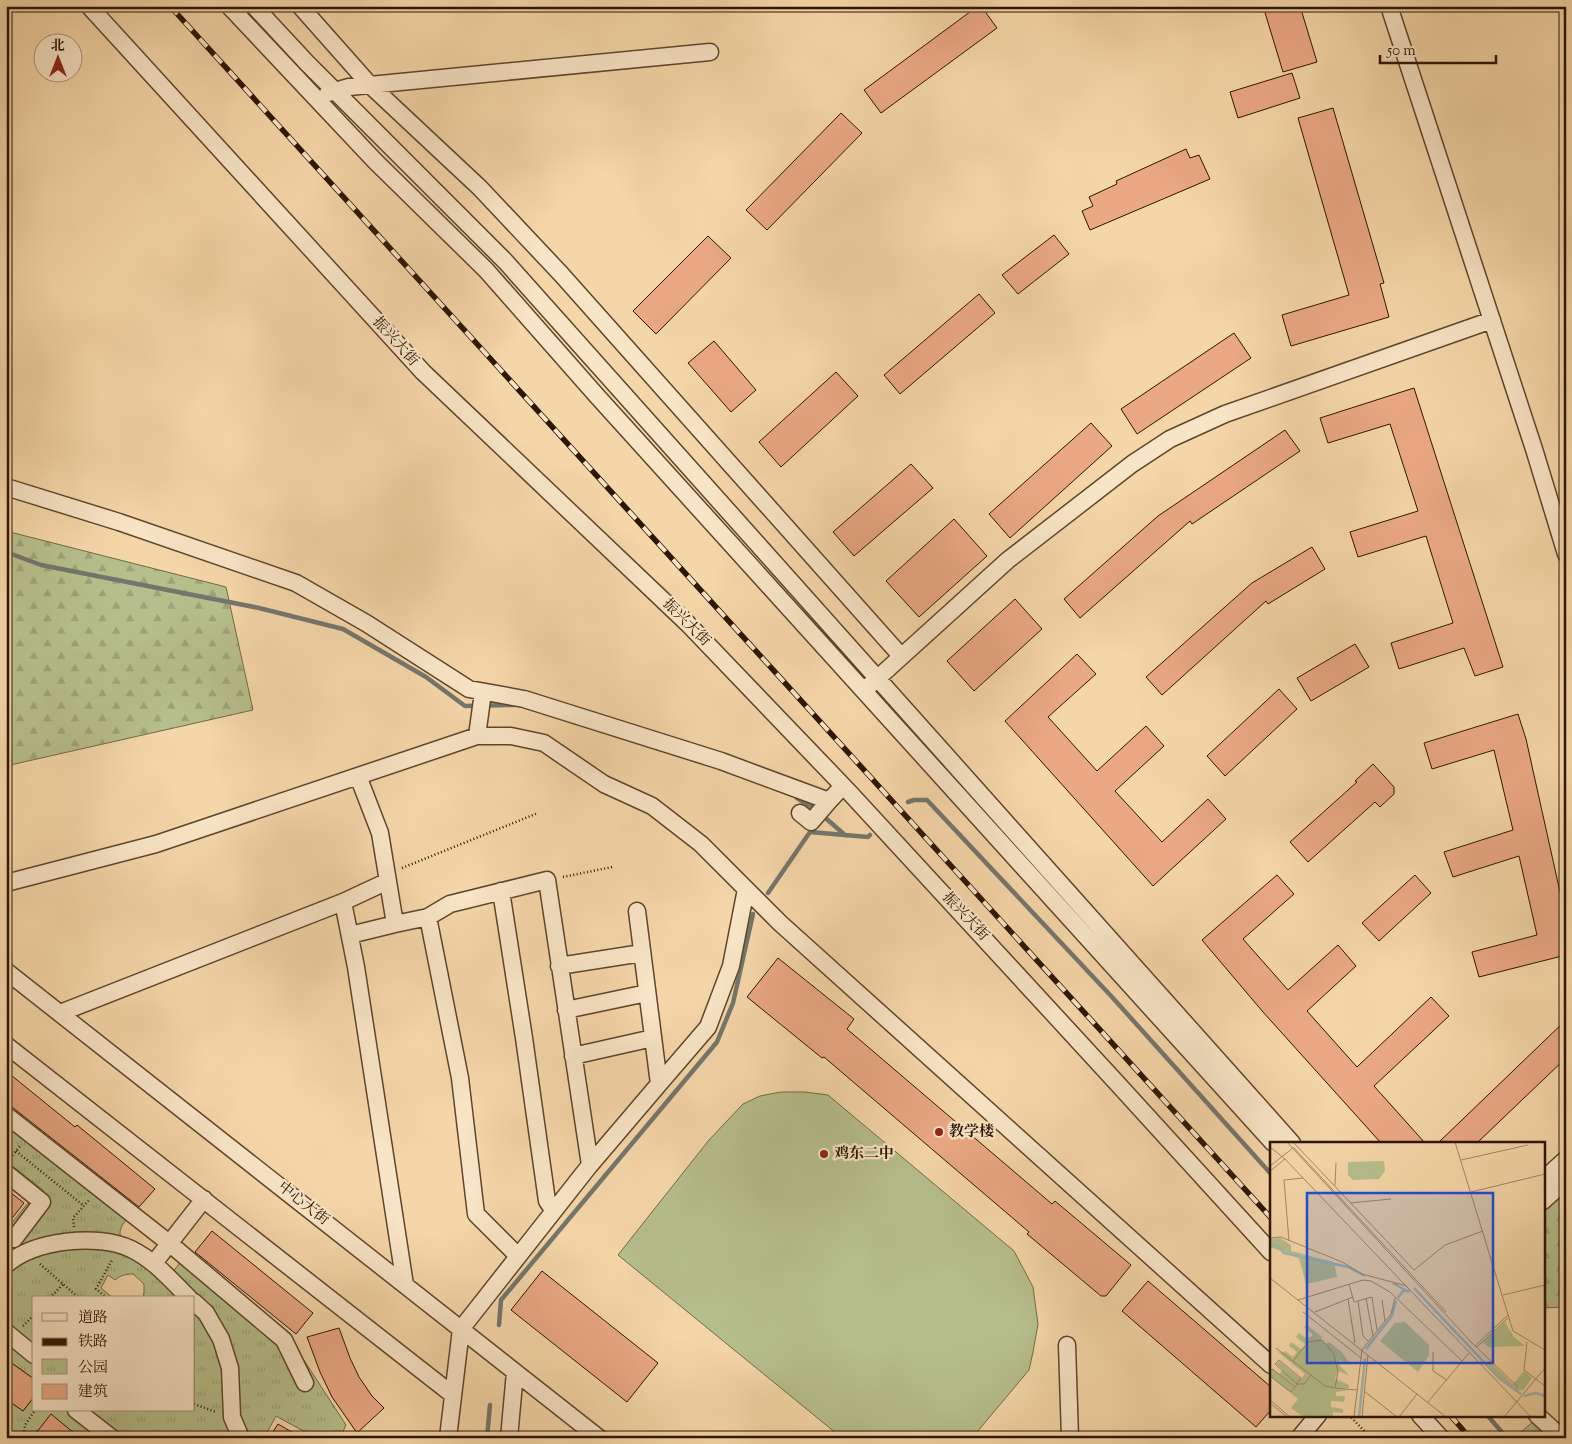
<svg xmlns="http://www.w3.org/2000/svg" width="1572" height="1444" font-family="'Sorts Mill Goudy','Noto Serif SC',serif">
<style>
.grass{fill:#b6bf8c;stroke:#716a46}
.forest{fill:url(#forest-firs);stroke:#716a46}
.park{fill:url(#park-tufts);stroke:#716a46}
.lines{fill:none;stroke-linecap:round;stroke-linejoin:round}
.stream{stroke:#73766d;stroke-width:4.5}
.building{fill:#eba885;stroke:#2c1600}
.minor-casing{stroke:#5e462a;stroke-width:19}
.path{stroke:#2c1600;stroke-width:2.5;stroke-dasharray:1 2.5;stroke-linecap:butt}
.minor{stroke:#f8e4c6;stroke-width:16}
.rail-casing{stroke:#2c1600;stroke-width:5.5}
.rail{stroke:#f8e4c6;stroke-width:4;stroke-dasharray:11;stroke-linecap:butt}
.poi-dot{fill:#8f2418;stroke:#f8e4c6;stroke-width:2}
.labels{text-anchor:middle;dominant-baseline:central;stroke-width:4.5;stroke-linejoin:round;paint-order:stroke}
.street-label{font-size:15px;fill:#2c1600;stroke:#f8e4c6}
.poi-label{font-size:15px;font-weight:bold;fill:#2c1600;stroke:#f8e4c6;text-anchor:start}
.inset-river{fill:none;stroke:#a3b6b5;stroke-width:2.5}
.inset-road{fill:none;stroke:#a58965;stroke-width:1}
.view{fill:#1d4ed8;fill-opacity:0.15;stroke:#1d4ed8;stroke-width:2.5}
.inset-edge{fill:none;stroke:#2c1600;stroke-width:2.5}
</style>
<defs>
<pattern id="forest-firs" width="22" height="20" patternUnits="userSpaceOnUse" patternTransform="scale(1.25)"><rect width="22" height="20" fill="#b6bf8c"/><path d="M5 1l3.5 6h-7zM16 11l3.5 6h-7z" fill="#9da377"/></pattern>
<pattern id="park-tufts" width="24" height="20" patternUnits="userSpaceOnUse" patternTransform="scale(1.25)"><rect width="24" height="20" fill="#b6bf8c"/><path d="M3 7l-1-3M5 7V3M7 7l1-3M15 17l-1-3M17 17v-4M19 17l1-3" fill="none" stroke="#9da377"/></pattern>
</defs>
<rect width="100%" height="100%" fill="#f5d6a8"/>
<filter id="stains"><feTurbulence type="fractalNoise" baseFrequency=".004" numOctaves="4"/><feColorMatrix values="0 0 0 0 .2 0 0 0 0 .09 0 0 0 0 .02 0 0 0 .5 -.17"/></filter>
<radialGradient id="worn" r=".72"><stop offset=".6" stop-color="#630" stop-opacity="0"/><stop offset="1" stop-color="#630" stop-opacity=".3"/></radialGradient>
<path class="grass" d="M781,1092H805L828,1095L1014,1251L1033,1287L1038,1324L1033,1352L1029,1370L972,1438H842L618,1255L709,1140L743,1104L760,1096Z"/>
<path class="forest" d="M6,531L226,587L253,710L6,766Z
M1566,1192V1307L1543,1308V1213Z"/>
<path class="park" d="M6,1120L128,1218C126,1221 122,1224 121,1228C113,1246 153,1272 165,1282L182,1260L298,1351L346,1425L340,1438H316L276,1416L264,1438H80L51,1415L32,1438H6V1399L23,1411L34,1397V1410H194V1298H143L144,1292V1284L133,1274C126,1274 121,1275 115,1280L108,1275L101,1288L113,1298H34V1379L6,1359V1230L28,1203L40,1214L47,1203L43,1190L6,1161Z
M1535,1420L1553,1438H1514Z"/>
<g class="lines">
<path class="stream" d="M6,552L41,565L259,608L343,629L426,677L465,706L514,705
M797,798L816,810
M908,802L914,800H927L1112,997L1271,1174
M822,815L845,835
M768,893L810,832L868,837L870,835
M499,1325L501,1300L717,1042L733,1003L753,914
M1487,1415L1507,1438
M487,1438L490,1405"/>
</g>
<path class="building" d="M978,6H981L997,28L881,113L864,90Z
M1263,6H1300L1317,62L1283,72Z
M1292,73L1300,98L1238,118L1230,92Z
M1333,108L1384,283L1380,284L1389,317L1291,346L1282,315L1349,295L1298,118Z
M841,113L862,133L767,230L746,210Z
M1186,149L1190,158L1199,155L1210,179L1090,230L1082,211L1093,206L1089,197L1117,184L1116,181Z
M1054,235L1069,254L1018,294L1002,275Z
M708,236L731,258L656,334L633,311Z
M979,294L995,313L900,394L884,375Z
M1234,333L1251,358L1137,434L1121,409Z
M714,341L756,390L731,412L688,363Z
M836,372L858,396L781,467L759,442Z
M1414,388L1503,667L1475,676L1464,648L1399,669L1391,643L1453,623L1426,536L1358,557L1350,532L1418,511L1390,424L1328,443L1320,418Z
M1091,423L1112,446L1010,538L989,514Z
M1285,430L1300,451L1192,524L1190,521L1080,618L1064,599L1158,516Z
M911,464L933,488L854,556L833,532Z
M954,519L987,556L919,617L886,581Z
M1312,547L1325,569L1268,604L1266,601L1162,695L1146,677L1252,583Z
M1015,599L1042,629L974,691L947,661Z
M1355,644L1369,667L1311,701L1297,678Z
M1077,654L1096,674L1048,717L1097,771L1146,726L1164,746L1115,791L1162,842L1208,799L1226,819L1153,886L1005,721Z
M1279,689L1297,709L1225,776L1207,756Z
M1518,714L1526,739L1566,919V955L1479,977L1472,952L1537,935L1519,856L1453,877L1444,852L1513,830L1494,750L1432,769L1424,743Z
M1373,764L1394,787V794L1380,807L1375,802L1308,862L1290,842L1357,782L1355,781Z
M1277,875L1294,894L1243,939L1288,990L1338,945L1356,966L1307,1011L1357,1067L1431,997L1449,1016L1374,1086L1425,1143H1381L1263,1012L1202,940Z
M1415,875L1431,893L1379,941L1362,923Z
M778,958L854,1019L847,1029L1052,1204L1055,1201L1131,1265L1106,1296H1101L1027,1234L1029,1232L824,1057L822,1058L747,997Z
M1566,1020V1058L1523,1099L1477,1143H1438Z
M6,1071L75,1127L77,1125L155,1189L139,1207L12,1107L6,1105Z
M6,1189L24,1203L6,1226Z
M212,1231L313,1313L296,1334L195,1252Z
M542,1271L658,1363L627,1402L511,1310Z
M1148,1281L1271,1387V1410L1256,1427L1122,1311Z
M339,1328L350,1358L359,1377L372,1396L384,1408L357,1433L332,1397L320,1372L307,1337Z
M6,1359L34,1379V1397L23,1411L6,1399Z
M51,1414L80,1438H32Z
M278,1424L302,1438H269Z"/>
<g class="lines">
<defs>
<path id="minor" d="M89,6L423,372L688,624L849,792L1116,1082L1271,1252
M229,6L375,161L486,270L597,396L1273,1143
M254,6L307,63L505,261L1292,1143
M300,6L370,85L480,188L561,274L901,656
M1389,6L1534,449L1566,554
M328,93L349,87L710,52
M6,487L119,522L296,583L366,623L469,689L524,699L721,761L829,801L843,786
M869,686L1008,560L1132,464L1170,439L1225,414L1492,320
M477,736L483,692
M358,776L380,833L395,924L428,917L450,904L547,880L590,1165
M800,813L811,822L829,801
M6,883L156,844L477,736H511L544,743L604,784L652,806L701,844L780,923L1271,1365
M501,891L524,1038L547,1201L554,1211
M343,902L356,967L405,1285
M428,917L460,1078L476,1214L518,1256
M350,935L395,924
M559,966L642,953
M6,971L599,1438
M566,1010L647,993
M60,1013L343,902L388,881
M6,1045L453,1395
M573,1056L653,1038
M659,1084L708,1027L731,966L746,889
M6,1115L169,1243L284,1340L305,1383
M6,1173L42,1202L14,1239
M1543,1180L1566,1159
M1543,1201L1566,1180
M154,1263L204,1199
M6,1265C34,1240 98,1233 131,1249C154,1260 171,1280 189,1298
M194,1302L206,1313L221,1339L230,1368L232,1417L241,1438
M6,1332L34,1355
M1067,1345L1070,1438
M76,1410L112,1438
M1420,1415L1441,1438
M1537,1415L1562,1438
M448,1438L461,1329L590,1165L659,1084L637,911
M509,1438L515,1372
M1299,1438L1318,1415"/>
</defs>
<use href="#minor" class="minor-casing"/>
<path class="path" d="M402,868L538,813
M563,877L612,867
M16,1151L84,1206
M10,1158L21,1145
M74,1227L73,1218L90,1199
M40,1264L79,1298
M50,1298L63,1284
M107,1298L96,1289L112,1260
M23,1326L34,1315
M194,1404L216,1412
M1349,1415L1371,1438
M23,1438L25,1425L35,1410"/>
<use href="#minor" class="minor"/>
<defs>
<path id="rail" d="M170,6L1271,1218
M1450,1415L1470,1438"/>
</defs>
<use href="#rail" class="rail-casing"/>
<use href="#rail" class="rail"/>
</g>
<g class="poi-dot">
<circle cx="939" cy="1132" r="5"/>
<circle cx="824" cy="1154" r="5"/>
</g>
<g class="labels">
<g class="street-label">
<text transform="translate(395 342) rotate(48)">振兴大街</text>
<text transform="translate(686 623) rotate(45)">振兴大街</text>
<text transform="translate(965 917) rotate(47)">振兴大街</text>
<text transform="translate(303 1204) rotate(38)">中心大街</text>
</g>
<g class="poi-label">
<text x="949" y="1132">教学楼</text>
<text x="834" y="1154">鸡东二中</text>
</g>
</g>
<g transform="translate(1270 1142)">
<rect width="275" height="275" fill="#f5d6a8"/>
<path d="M114,19L115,29L109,37L83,38L78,33V20ZM135,180L159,203V213L148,230L110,199L125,181Z" fill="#b6bf8c"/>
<path d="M10,96L21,103V109L64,120L67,135L36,142L29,116L0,105V97ZM235,180L244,195L255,204L218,205L213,200Z" fill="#b6bf8c"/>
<path d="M37,183L52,195L51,198L56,202L59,200L72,210L78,219L77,222L70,218L68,222L80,234L68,229L65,237L79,243V246H64L79,248L66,250V254H75L74,260L61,259V265L73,267V271L63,270V275H34L21,266L28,257L0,234L2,226L9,232L13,228L6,222L9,219L31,237L35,232L7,209L12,211L15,209L23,215L27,210L19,204L21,200L31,207L36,203L26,195L29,191L37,197L43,193L34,185ZM219,219L243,242L254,229L262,236L253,248H246L230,236L216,221Z" fill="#b6bf8c"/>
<path class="inset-river" d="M0,103H7L14,111L78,125L95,134M123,141L137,149M144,146L229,236L251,252M128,156L133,149H140M96,207L122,174L126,159M254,254L266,251L275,254M89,275L95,217"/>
<path class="inset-road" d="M17,0L201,200L248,245M23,0L144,128M185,0L243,189L275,208M0,5L15,17M23,5L176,170M191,18L258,3M0,24L23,6M0,29L15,17L261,275M65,43L66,21M201,50L275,32M80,61L121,57M0,96L11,95L72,120L92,132L137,144M19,99L14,38L33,36M144,128L175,103L213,89M0,136L176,275M79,142L84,160L102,155L107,188M233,153L275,143M96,156L103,194M78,157L85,201M28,158L93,138L101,139L120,150L192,219M88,159L93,194L98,199M33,170L91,216M45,170L83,155M115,179L121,172L125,156M257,200L254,228L275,244M205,204L238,173M6,206L55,244L65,246M206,206L238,176M163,210V229L177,238M23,219L38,200L52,198L64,212L68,230L65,246L87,248M0,229L2,227L25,245M0,234L21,250L27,242H34L41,233M27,242L5,222L9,218L31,236L27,241M94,249L127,275M0,258L20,275M158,260L199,211M0,261L17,275M84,275L92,208L115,179L112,158M92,275L98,213M129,275L147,252M234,275L275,226"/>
<path class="view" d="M37,51H223V221H37Z"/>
<rect width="275" height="275" class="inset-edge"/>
</g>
<rect width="1572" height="1444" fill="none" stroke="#f5d6a8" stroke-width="25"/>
<rect x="8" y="8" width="1557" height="1429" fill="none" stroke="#2c1600" stroke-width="2.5"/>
<rect x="12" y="12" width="1547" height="1419" fill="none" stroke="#2c1600"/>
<rect x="32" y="1296" width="162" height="115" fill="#f8e4c6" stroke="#a69277"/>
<rect x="42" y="1313" width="25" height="8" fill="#f8e4c6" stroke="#a69277"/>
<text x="78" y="1322" font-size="15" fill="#2c1600">道路</text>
<rect x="42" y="1338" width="25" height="8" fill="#2c1600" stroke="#a69277"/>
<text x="78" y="1346" font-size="15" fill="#2c1600">铁路</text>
<rect x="42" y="1359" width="25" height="15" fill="url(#park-tufts)" stroke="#a69277"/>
<text x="78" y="1372" font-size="15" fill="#2c1600">公园</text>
<rect x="42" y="1384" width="25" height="15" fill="#eba885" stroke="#a69277"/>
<text x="78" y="1396" font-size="15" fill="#2c1600">建筑</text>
<g transform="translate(58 58)"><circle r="24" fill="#f8e4c6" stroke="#a69277"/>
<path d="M0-4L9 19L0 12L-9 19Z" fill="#8f2418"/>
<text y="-8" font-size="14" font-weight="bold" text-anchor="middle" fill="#2c1600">北</text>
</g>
<path d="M1380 55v8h116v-8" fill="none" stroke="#2c1600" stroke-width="2.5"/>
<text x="1387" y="55" font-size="15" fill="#2c1600" stroke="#f8e4c6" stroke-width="4" paint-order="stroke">50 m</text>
<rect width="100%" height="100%" filter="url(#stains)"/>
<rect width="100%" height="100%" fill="url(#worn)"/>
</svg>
